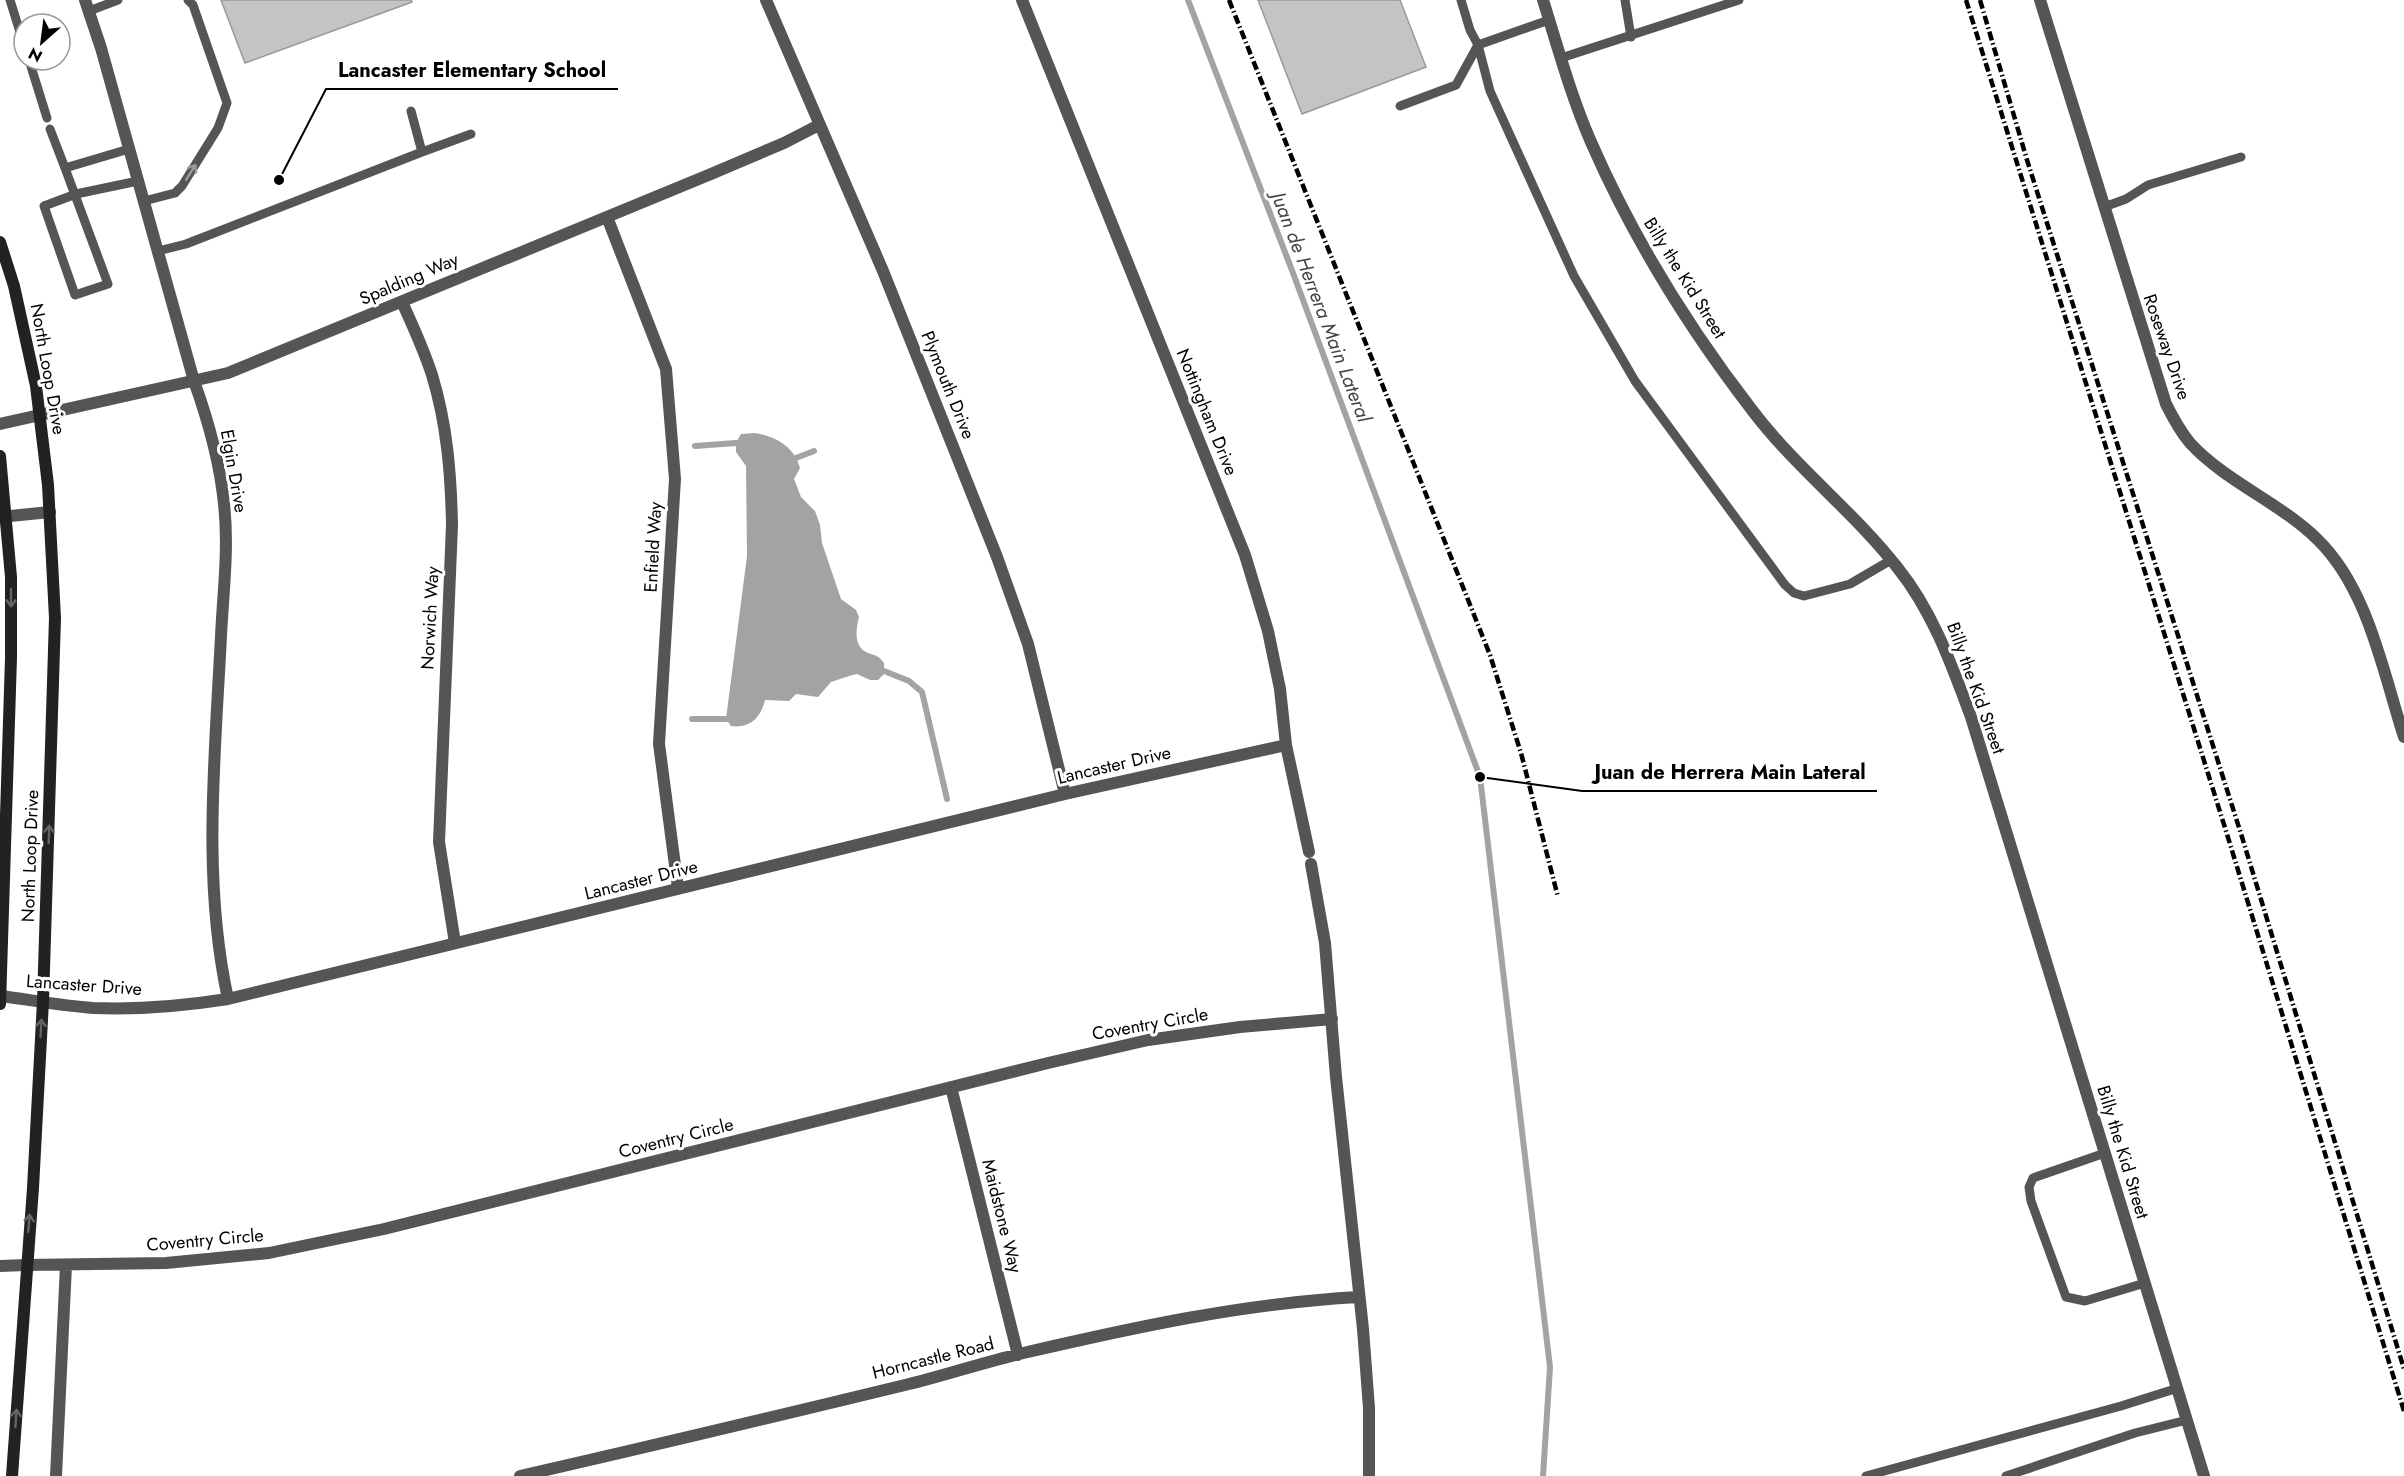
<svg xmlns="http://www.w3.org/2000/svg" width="2404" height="1476" font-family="Jost,sans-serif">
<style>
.water{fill:#a3a3a3}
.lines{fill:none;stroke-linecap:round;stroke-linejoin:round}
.stream{stroke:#a3a3a3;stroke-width:6}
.building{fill:#c4c4c4;stroke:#999;stroke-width:1.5}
.service{stroke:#555;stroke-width:9}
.minor{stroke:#555;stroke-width:12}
.tertiary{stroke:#555;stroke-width:12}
.secondary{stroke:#222;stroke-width:12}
.rail{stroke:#000;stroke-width:4.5;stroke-dasharray:9 3 1.5 3;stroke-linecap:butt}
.oneway{stroke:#999}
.oneway2{stroke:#646464}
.labels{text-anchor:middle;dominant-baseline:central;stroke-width:6;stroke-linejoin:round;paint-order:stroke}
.street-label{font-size:18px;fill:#000;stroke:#fff}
.water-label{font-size:20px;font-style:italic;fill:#444;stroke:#fff}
.leader{fill:none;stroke:#000;stroke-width:2}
.callout-dot{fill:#000;stroke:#fff;stroke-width:2}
.callout-label{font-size:20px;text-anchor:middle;font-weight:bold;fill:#000;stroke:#fff;stroke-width:6;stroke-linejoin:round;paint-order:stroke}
</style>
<rect width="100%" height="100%" fill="#fff"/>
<path class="water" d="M754,433C775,436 794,446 800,468L794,479L801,497L815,511L820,525L822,543L841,599L856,610L859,617C856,629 853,647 868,653C876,656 878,655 884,663V674L878,680H870L857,674L849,676L831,682L818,697L796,694L789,701L765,700C761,717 750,729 731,726L726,719L747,556L746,466L736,452V443L741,434Z"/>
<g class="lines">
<path class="stream" d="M1188,0L1293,273L1480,777L1550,1367L1543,1476
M695,446L736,443
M796,458L814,451
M884,671L909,681L922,692L947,799
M692,719H726"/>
</g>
<path class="building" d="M221,0H411L412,2L245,63Z
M1258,0H1400L1426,67L1302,114Z"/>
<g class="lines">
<path class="service" d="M10,0L24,45
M1461,0L1470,30L1478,45L1490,91L1574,276L1635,381L1785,585L1794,593L1804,596L1850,584L1891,560
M1625,0L1631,37
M89,11L118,0
M1561,58L1739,0
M29,60L47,118
M1400,106L1456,85L1478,45L1549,20
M50,129L65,168L129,149
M422,152L471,134
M65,168L108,284L75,295L44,206L76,194L138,181
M144,201L175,193L182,186L218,128L227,103L193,5L188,0
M2104,207L2126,199L2148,185L2241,157
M158,251L186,244L422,152L411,111
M2105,1153L2033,1178L2029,1187L2031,1201L2066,1297L2085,1301L2145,1283
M1866,1476L2121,1406L2178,1388
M2006,1476L2135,1433L2187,1420"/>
<path class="minor" d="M85,0L101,48L194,381C208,420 220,463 224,504C229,548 223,593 221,636C215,757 202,880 228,999
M766,0L883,271L997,557L1028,644L1065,794
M1022,0L1245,555L1268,631L1280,689L1286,745L1309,852
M1543,0C1558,48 1571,96 1591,142C1633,238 1688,327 1752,410C1795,467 1853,511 1897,567C1933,612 1951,663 1971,717L2204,1476
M607,217L666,369L675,479L659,744L678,888
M402,302C413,326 424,350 432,375C447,424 451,474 452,525L439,842L455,943
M0,424L228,373L711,174L784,143L819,125
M0,517L50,512
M1311,864L1325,943L1336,1077L1363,1329L1369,1408V1476
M1,996C31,1000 63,1006 93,1008C139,1010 183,1006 228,999L1065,794L1286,745
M951,1087L1018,1355
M26,1265L166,1263L269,1253L384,1229L1048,1063L1148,1040L1240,1027L1332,1019
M56,1476L66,1265
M520,1476C648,1447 777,1416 905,1385C943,1376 981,1363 1019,1354C1131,1328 1244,1303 1359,1297"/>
<path class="tertiary" d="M2040,0L2166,404C2173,418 2180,431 2190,443C2226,482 2279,502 2317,539C2368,588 2383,672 2404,737
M0,1266L26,1265"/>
<path class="secondary" d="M0,242L14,286L36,386L48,485L55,618L43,1001L33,1188L12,1476
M0,456L11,577V658L0,1004"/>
<path class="rail" d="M1229,0L1490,655L1521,753L1558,897
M1966,0L2226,831L2404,1411
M1980,0L2027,160L2242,837L2404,1369"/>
</g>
<defs><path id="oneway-shaft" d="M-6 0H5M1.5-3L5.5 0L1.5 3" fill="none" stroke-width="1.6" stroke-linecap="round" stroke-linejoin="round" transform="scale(1.5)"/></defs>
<use class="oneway" href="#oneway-shaft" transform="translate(191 172) rotate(-58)"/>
<g class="oneway2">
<use href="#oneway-shaft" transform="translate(11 598) rotate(90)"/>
<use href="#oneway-shaft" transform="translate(49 834) rotate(-88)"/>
<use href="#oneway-shaft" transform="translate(41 1028) rotate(-87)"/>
<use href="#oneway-shaft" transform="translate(29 1223) rotate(-85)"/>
<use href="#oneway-shaft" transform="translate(16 1418) rotate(-86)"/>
</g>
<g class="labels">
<g class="street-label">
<text transform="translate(1685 278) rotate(58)">Billy the Kid Street</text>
<text transform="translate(409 279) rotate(-23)">Spalding Way</text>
<text transform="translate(2167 347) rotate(71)">Roseway Drive</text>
<text transform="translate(48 369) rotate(80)">North Loop Drive</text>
<text transform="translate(948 385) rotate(68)">Plymouth Drive</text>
<text transform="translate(1207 412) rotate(68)">Nottingham Drive</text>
<text transform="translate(234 471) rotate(80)">Elgin Drive</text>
<text transform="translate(653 547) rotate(-87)">Enfield Way</text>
<text transform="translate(430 618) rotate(-87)">Norwich Way</text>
<text transform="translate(1976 688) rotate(70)">Billy the Kid Street</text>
<text transform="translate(1114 765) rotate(-13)">Lancaster Drive</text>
<text transform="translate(30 856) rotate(-88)">North Loop Drive</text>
<text transform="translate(641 880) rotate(-14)">Lancaster Drive</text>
<text transform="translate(84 985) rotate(4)">Lancaster Drive</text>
<text transform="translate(1150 1024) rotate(-10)">Coventry Circle</text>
<text transform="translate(676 1138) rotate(-14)">Coventry Circle</text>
<text transform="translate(2123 1152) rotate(73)">Billy the Kid Street</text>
<text transform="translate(1002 1216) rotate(76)">Maidstone Way</text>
<text transform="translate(205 1240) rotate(-5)">Coventry Circle</text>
<text transform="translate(933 1358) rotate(-14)">Horncastle Road</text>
</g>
<g class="water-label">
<text transform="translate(1321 307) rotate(69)">Juan de Herrera Main Lateral</text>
</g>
</g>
<path class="leader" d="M279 180L326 89H618M1480 777L1582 791H1877"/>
<g class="callout-dot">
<circle cx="279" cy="180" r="6"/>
<circle cx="1480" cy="777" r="6"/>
</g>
<g class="callout-label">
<text x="472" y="77">Lancaster Elementary School</text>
<text x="1730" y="779">Juan de Herrera Main Lateral</text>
</g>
<g transform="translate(42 42) rotate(208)"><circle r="28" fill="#ffffff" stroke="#999999" stroke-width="1.5"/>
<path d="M0-4.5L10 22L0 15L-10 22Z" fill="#000000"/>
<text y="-9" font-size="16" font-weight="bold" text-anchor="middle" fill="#000000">N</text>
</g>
</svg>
